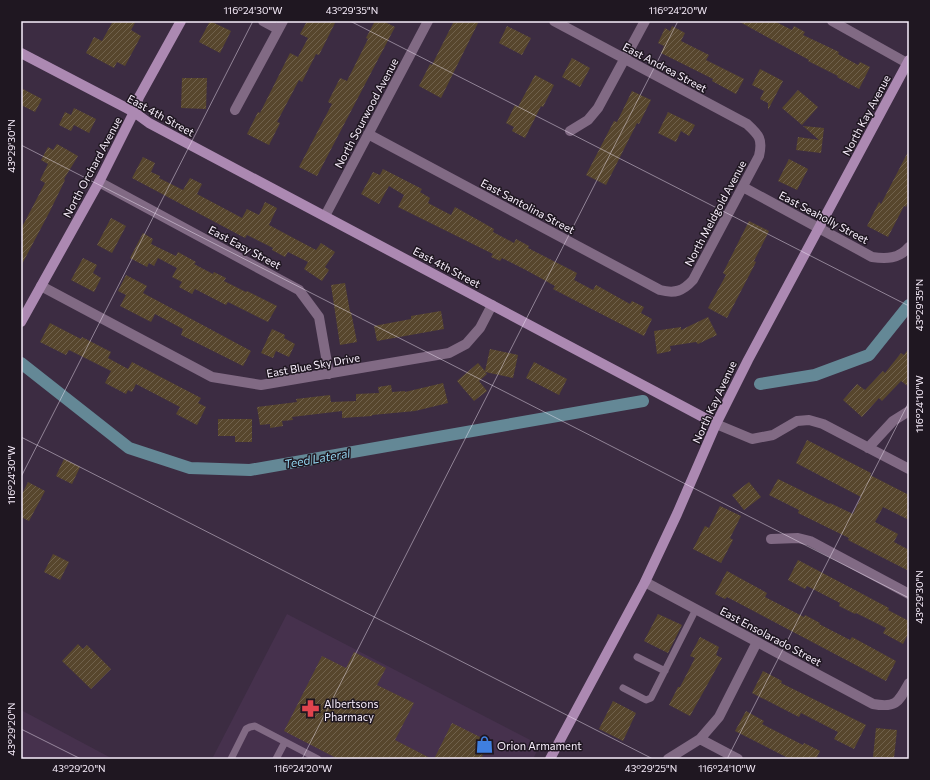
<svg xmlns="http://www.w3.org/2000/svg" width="930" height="780" font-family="Commissioner,sans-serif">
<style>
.built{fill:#46314d}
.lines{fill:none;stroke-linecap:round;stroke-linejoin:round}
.canal{stroke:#648896;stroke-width:12}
.building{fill:url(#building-hatch)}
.lane{stroke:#816a84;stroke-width:7}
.street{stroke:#816a84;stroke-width:10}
.secondary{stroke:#ac89b2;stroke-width:10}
.ticks{fill:none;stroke:#f8eefc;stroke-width:1;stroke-opacity:0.45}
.labels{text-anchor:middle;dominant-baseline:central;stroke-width:3;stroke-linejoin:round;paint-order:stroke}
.street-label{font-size:11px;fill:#f8eefc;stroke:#1f1721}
.poi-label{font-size:11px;fill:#f8eefc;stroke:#1f1721;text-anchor:start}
.water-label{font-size:12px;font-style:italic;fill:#91d2ec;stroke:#1f1721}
.neatline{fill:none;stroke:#f8eefc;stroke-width:1.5}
.ticks-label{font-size:10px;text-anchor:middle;fill:#f8eefc}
</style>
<defs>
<pattern id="building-hatch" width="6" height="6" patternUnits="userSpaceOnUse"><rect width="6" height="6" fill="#57462d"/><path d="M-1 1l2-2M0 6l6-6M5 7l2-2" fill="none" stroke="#70614c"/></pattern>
</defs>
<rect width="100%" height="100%" fill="#3c2c42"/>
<path class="built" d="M287,614L540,745L533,759H212Z
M21,710L113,759H21Z"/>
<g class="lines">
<path class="canal" d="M21,363L129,448L190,468L250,470L643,401
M760,384L815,375L869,355L909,305"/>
</g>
<path class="building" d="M113,21H136L131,30L141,36L125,66L117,62L114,68L86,53L94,37L102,41Z
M210,21L231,31L220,53L199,42Z
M307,21H336L319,55L316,54L302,82L299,80L277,122L280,123L269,145L247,134L258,112L260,113L290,53L298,57L308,38L300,34Z
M375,21H383L395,27L317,176L299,167L332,104L328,102L340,78L347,81L368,39L366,38Z
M454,21H479L441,98L419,86L430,64L432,65Z
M738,21H774L792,30L794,26L805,32L803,35L839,52L838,54L858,65L860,62L870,67L859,89L837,77L838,76L808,61L809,60Z
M507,26L531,38L522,55L499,43Z
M672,26L685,33L681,41L709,55L706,60L744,79L736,94L712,81L713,79L661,53L664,46L658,43L665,28L670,31Z
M572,58L590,68L580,87L562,77Z
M760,69L783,81L768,110V103L760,99L764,91L752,85Z
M535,75L554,85L543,107L541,106L525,138L512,131L514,127L506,123L515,105L518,107Z
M182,78H207L206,109L181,108Z
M21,88L42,99L35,112L21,105Z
M798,90L818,107L802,125L782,108Z
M632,91L651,100L639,124L637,123L606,185L586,175L614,121L617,122Z
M74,108L96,119L89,133L74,125L71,131L59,125L65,112L71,115Z
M668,112L695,125L689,136L681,131L676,142L658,133Z
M803,126L824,128L821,153L796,150L798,137L819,140Z
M57,144L78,156L64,179L65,180L50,211L21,266V229L45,183L40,180L48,164L41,160L48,147L53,150Z
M909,150V200L906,207L904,206L888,237L867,226L879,202L881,204Z
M143,157L155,163L151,172L160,176L159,178L183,190L190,178L202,184L197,194L242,218L247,209L259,215L265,202L277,208L269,225L316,250L321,243L335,252L325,267L329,270L322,281L304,269L308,262L288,252L285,257L272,250L273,248L247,235L245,238L132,178Z
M789,159L808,169L797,190L778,181Z
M383,169L422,189L420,192L430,198L428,203L451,215L455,207L494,229L493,232L514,243L516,239L529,246L528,248L577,273L574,280L593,290L596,285L630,304L632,301L644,307L641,313L652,319L644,336L553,289L555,286L524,269L502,258L500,261L491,257L493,254L398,207L404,195L389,186L379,204L361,194L373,172L380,175Z
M111,218L126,226L112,253L97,245Z
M749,221L769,231L754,261L756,262L727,318L708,308L726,275L723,273Z
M143,233L153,239L151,244L176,256L178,252L196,262L194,264L213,274L214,272L226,278L224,281L246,292L247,291L277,306L268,322L228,302L226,305L195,289L192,294L179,287L182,282L172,277L177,268L158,258L154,266L149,263L147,267L130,258Z
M83,258L97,265L93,273L101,278L94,292L71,280Z
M126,275L147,286L143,293L251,351L243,366L181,335L183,329L155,314L151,322L120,306L126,295L118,291Z
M345,283L350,312H351L357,342L340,345L331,285Z
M441,311L444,329L377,341L374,326L411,319V316Z
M708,317L717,335L698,344L696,342L670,346L671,351L657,354L654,331L681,327V330Z
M50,323L81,339L82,337L111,352L108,358L128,369L132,362L201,398L198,403L206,407L197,425L176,414L180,407L136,384L132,392L128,390L126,394L105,383L111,371L69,350L66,355L40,342Z
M272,329L285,335L284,338L295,344L289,357L276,351L273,358L261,353Z
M909,348V387L901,381L882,401L879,398L862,417L843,400L857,384L865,390L883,371L885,373L901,353L904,355Z
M490,349L518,355L513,378L485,372L487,374L479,381L487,391L474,401L457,381L478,363L485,371Z
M534,362L567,379L559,395L526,378Z
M443,383L448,403L415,411L372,415V416L342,418V411L292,417L293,420L282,421L283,426L270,428V424L260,425L257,407L297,402L296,399L330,395L331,402L356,401V394L379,393L378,387L391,385L392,392L405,391V392Z
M218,419H252V442H235V436H218Z
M807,440L871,473L870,475L909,495V520L883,507L875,522L898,534L894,542L909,550V571L848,540L849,538L798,513L799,510L769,495L778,479L829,504L830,503L853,514L861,497L796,463Z
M64,459L80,467L72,484L56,476Z
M28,482L45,491L29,521L21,517V496Z
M749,482L761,497L744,510L732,495Z
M720,506L741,516L730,538L733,540L721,563L693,549L705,526L709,528Z
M53,554L69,562L60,580L44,572Z
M798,560L889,608L888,610L909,621V632L903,644L883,633L886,628L856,613L855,614L839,606L840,603L807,586L805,589L788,580Z
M727,571L767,593L765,597L804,617L805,615L820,623L819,624L850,640L852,637L896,661L886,681L727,597L725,599L715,594Z
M658,614L682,625L668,653L644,641Z
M700,637L719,647L716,655L722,658L690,716L669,705L678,687H680L695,658L690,656Z
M78,644L83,649L87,645L111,669L91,689L62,661Z
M354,652L386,668L377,685L414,703L395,740L432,759H338L284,731L322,656L346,668Z
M763,671L782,681L781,683L866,725L854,749L834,739L838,732L801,713L799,717L752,693Z
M613,701L636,713L623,741L599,729Z
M746,711L764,721L762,724L803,745L804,743L820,751L816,759H790L735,731Z
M452,723L490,742L481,759H434Z
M876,728L897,730L894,758L873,757Z"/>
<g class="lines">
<path class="lane" d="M637,657L665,671
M623,688L646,700L651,698L696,609
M231,759L246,729L250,727L255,726L318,759
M276,759L285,742"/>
<path class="street" d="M263,21L278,29
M832,21L907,63
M235,110L283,21
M570,131L588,120L598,108L645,21
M368,134L660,290C675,294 683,291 693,280L759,156C763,139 759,135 747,124L554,21
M99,182L299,290L319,317L329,374
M743,187L872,257C886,259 899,259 909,247
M325,216L428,21
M41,286L212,377L261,385L449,353L466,344L480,328L492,305
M716,424L752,439L773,435L797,421L809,420L823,424L909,469
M868,448L893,421L909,411
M771,539L798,538L810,541L909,594
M645,582L873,704C896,708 898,703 909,683
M700,739L738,759
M668,759L700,739L719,717L757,642"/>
<path class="secondary" d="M21,53L134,112L149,123L716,424
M21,322L99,182L134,112L139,97L181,21
M550,759L645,582L677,514L716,424L748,360L909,60"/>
</g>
<path class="ticks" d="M350,21L909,306M21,145L909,598M21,437L653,759M21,477L253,21M21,729L81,759M302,759L678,21M727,759L909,402"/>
<defs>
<symbol id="pharmacy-bare" viewBox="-9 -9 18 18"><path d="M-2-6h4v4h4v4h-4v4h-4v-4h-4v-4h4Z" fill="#e0444e" stroke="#1f1721" stroke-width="2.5" paint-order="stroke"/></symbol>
<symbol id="shop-bare" viewBox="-9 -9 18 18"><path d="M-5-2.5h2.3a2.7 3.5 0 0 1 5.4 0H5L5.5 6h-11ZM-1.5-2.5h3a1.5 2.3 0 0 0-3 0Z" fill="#3f7fe0" stroke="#1f1721" stroke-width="2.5" paint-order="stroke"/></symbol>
</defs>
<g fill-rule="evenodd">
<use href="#pharmacy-bare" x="298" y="696" width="25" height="25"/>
<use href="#shop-bare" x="472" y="732" width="25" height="25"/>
</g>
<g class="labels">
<g class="street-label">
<text transform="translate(665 67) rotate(28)">East Andrea Street</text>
<text transform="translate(366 113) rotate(-62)">North Sourwood Avenue</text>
<text transform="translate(161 115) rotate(29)">East 4th Street</text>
<text transform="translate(866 115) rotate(-62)">North Kay Avenue</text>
<text transform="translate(92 167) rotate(-62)">North Orchard Avenue</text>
<text transform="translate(528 206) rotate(28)">East Santolina Street</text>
<text transform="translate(715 213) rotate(-62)">North Meldgold Avenue</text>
<text transform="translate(824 217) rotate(28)">East Seaholly Street</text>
<text transform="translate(245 247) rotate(28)">East Easy Street</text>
<text transform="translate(447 267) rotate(28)">East 4th Street</text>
<text transform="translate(313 365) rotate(-10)">East Blue Sky Drive</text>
<text transform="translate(714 402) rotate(-65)">North Kay Avenue</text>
<text transform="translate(771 636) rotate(28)">East Ensolarado Street</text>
</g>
<g class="poi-label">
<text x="324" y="703">Albertsons<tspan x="324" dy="13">Pharmacy</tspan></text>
<text x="497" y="745">Orion Armament</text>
</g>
<g class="water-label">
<text transform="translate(317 458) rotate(-10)">Teed Lateral</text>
</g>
</g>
<rect width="930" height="780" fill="none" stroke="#1f1721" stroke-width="44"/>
<rect x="22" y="22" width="886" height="736" class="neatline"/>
<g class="ticks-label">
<text x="253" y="14">116°24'30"W</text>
<text x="352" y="14">43°29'35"N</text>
<text x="678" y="14">116°24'20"W</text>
<text transform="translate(11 146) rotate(-90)" y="4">43°29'30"N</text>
<text transform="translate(919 305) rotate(-90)" y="4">43°29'35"N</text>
<text transform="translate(919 404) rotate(-90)" y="4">116°24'10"W</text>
<text transform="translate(11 475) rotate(-90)" y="4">116°24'30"W</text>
<text transform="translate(919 597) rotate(-90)" y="4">43°29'30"N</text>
<text transform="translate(11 729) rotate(-90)" y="4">43°29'20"N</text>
<text x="79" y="772">43°29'20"N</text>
<text x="303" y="772">116°24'20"W</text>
<text x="651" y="772">43°29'25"N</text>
<text x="727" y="772">116°24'10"W</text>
</g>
</svg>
